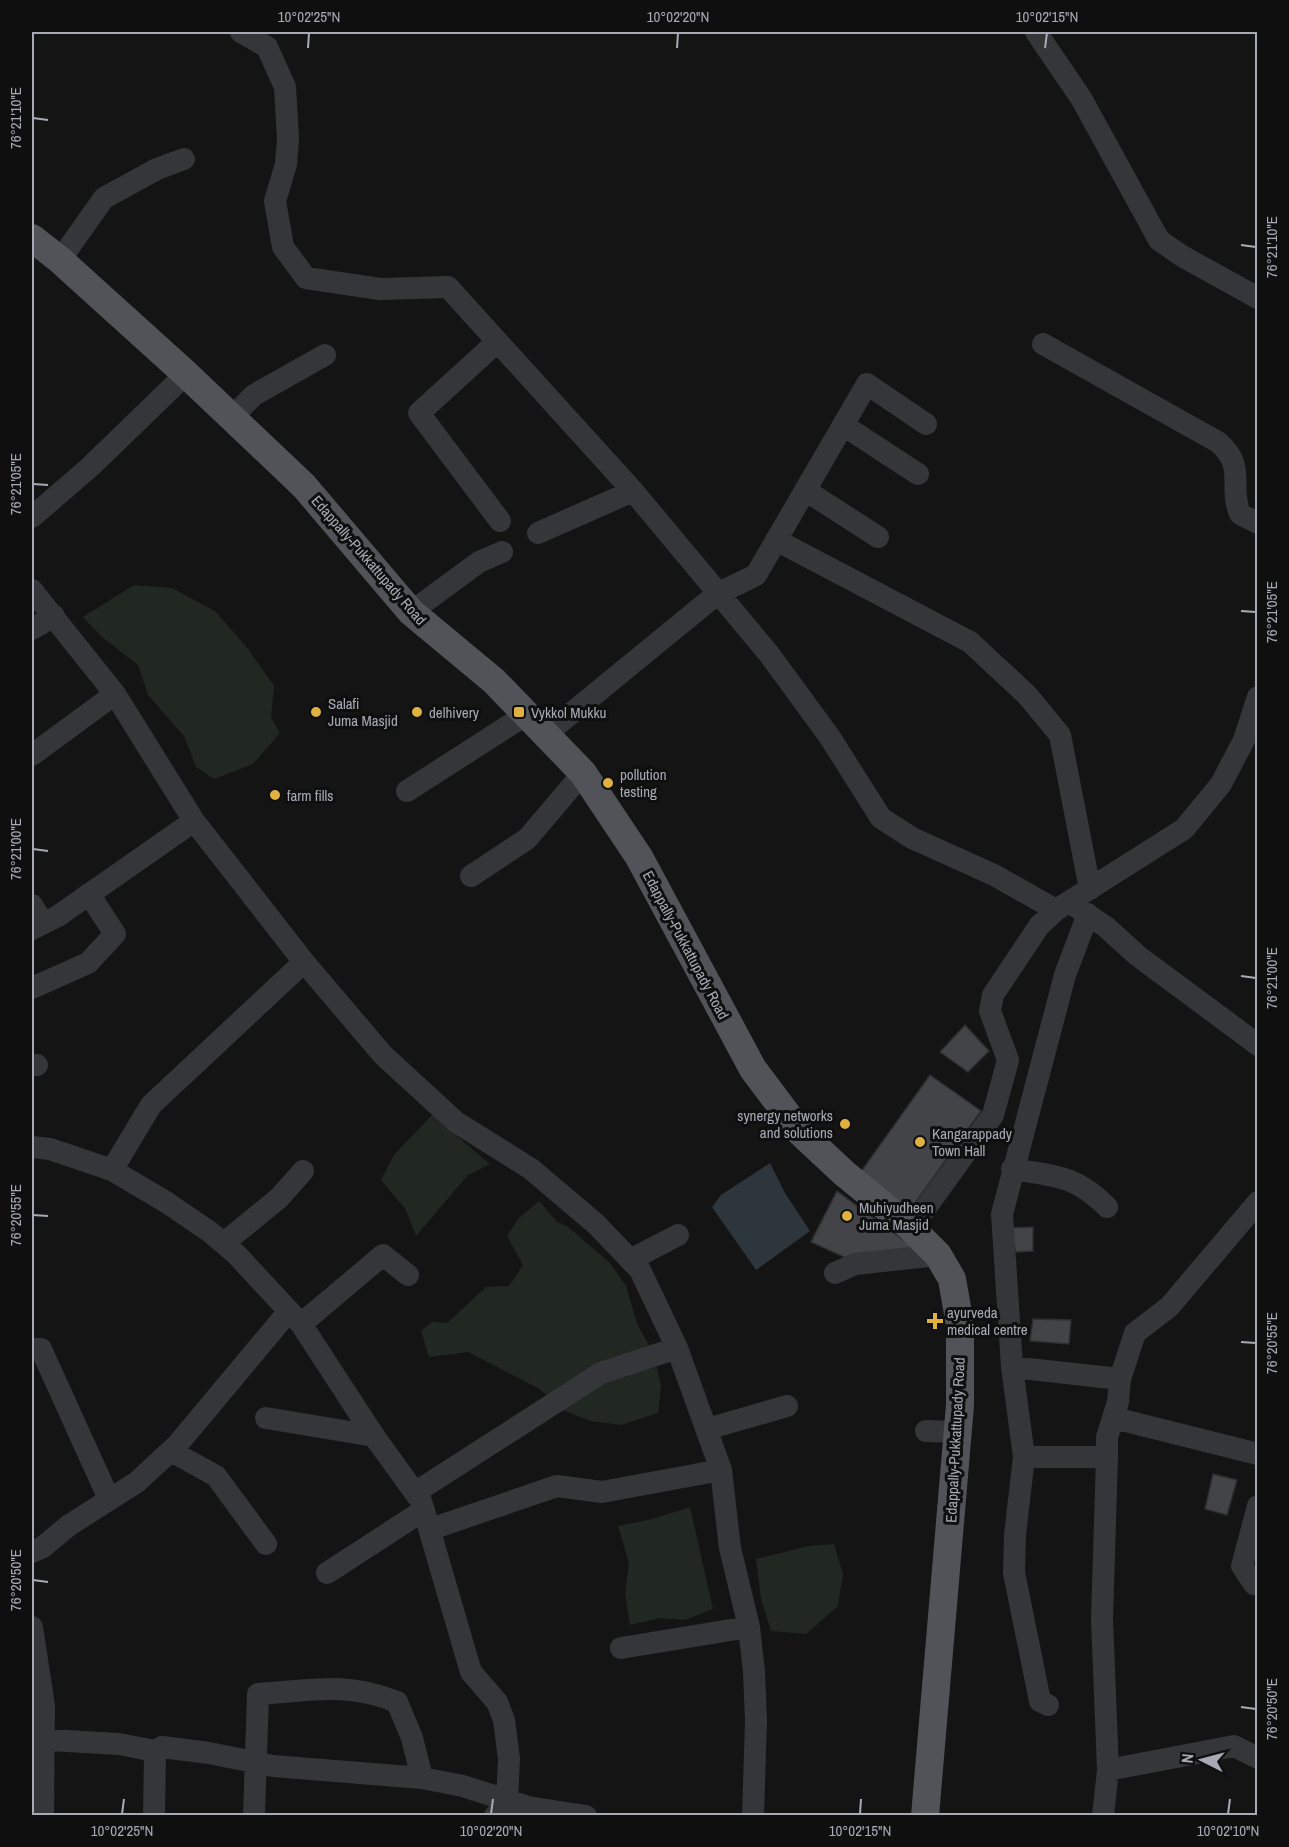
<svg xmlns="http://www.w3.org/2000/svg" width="1289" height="1847" font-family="'Archivo Narrow',sans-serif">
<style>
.green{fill:#202821}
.water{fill:#2e363d}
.building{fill:#434448;stroke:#2e2e31;stroke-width:1.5}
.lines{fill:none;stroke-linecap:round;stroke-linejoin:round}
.minor{stroke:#35363a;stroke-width:22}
.major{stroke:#515359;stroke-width:28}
.ticks{fill:none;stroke:#a7aab4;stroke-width:2}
.poi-dot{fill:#e0b141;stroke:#0f0f10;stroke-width:2}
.labels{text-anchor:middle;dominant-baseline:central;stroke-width:6;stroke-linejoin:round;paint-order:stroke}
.street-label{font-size:15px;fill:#a7aab4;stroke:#0f0f10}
.poi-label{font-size:15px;fill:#a7aab4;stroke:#0f0f10;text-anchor:start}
.neatline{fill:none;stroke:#a7aab4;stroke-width:2}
.ticks-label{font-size:15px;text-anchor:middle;fill:#a7aab4}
</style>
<rect width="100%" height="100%" fill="#141415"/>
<path class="green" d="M134,585L172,588L215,611L248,649L274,686L271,717L280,733L253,764L214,779L196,767L184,736L148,695L138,665L101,636L83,617Z
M432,1115L490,1164L468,1175L416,1236L406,1210L381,1180L394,1155Z
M539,1201L557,1222L567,1226L610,1263L626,1286L637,1324L653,1352L661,1386L658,1413L621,1425L591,1421L560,1409L540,1389L468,1352L429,1357L421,1331L432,1322L447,1323L486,1287L509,1286L523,1265L507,1236L518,1219Z
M690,1507L713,1609L685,1620L660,1618L630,1625L625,1594L629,1563L618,1526L652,1519Z
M834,1544L843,1574L838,1606L806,1634L771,1631L761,1598L756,1559L809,1546Z"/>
<path class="water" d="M770,1163L785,1193L810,1231L756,1270L712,1207L721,1195Z"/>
<path class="building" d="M965,1025L989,1051L968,1072L940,1052Z
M930,1075L981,1111L910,1210L860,1173Z
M837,1191L914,1248L846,1258L811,1242Z
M1033,1227V1251L1016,1252L1009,1228Z
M1033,1319L1071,1320L1069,1344L1030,1341Z
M1213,1474L1237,1480L1227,1515L1205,1509Z"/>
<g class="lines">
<path class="minor" d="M241,32L267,47L285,87L288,139L286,164L275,201L283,247L306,278L380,289L448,287L633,491L769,654L829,736L881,818L912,838L994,875L1056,910
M1036,32L1081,98L1159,240L1182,256L1258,298
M60,260L104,198L157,169L184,159
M497,342L419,413L500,521
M1043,344L1218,442C1247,467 1228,484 1240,514L1258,523
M230,419L254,395L325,355
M843,425L918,474
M805,490L878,537
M32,517L90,467L186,374
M538,533L633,491
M776,540L970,642L1027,695L1060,735L1090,889
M32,590L115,694L194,821L304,962L383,1055L456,1122L531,1169L596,1224L640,1270L677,1348L721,1470L730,1548L749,1627L754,1672L756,1720L753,1816
M411,612L479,562L502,552
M32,629L54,616
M546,734L717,594L756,575L867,384L926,424
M32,755L115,694
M407,791L527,714
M471,876L527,839L583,773
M32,905L43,923
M1075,906L1106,927L1138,956L1258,1045
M32,929L58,916L194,821
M32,988L88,963L115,934L89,894
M32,1065H37
M32,1147L50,1149L112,1170L166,1202L210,1232L237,1255L301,1324L376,1439L421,1501L471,1672L497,1702L504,1720L509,1759L507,1801L495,1816
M1012,1169C1055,1176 1075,1175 1107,1207
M112,1170L151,1105L304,962
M911,1228L993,1115L1008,1060L990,1011L993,995L1039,926L1056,910L1184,829L1221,784L1244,740L1258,697
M224,1243L279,1198L303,1171
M630,1260L678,1235
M835,1273L855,1264L938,1255
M301,1324L383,1255L408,1275
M32,1349H41L109,1499
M1012,1367L1120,1379
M266,1418L374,1436
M1114,1418L1258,1454
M707,1429L787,1406
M926,1431L958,1432
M171,1451L216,1476L266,1544
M1024,1457H1107
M416,1492L601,1373L677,1348
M1258,1506L1242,1566L1254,1584L1258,1583
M431,1529L557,1486L602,1492L721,1470
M32,1552L43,1547L68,1526L137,1482L177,1445L289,1311
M327,1573L424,1510
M32,1627L44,1706L43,1816
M621,1648L749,1627
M1048,1705L1040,1701L1014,1573L1015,1535L1024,1457L1012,1367L1002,1214L1065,975L1088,914
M32,1739L119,1744L155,1751L162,1747L209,1753L273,1766L422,1778L463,1786L528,1807L586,1816
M1108,1770L1234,1746L1258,1758
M154,1816L155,1751
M254,1816L258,1694C311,1691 345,1681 397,1702L412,1738L422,1778
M1103,1816L1108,1770L1102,1619L1107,1457V1437L1118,1402L1120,1379L1135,1333L1169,1307L1258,1202"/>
<path class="major" d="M32,238L60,260L186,374L304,486L411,612L494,681L583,773L639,857L753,1069L801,1133L845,1174L911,1228L938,1255L952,1279L960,1325V1405L925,1816"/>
</g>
<path class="ticks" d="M308,48L309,33M677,48L678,33M1045,48L1047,33M33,118L48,120M1241,245L1256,247M33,484L48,485M1241,611L1256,612M33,849L48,851M1241,976L1256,978M33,1215L48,1216M1241,1342L1256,1343M33,1580L48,1582M1241,1707L1256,1709M122,1814L124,1799M491,1814L493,1799M860,1814L861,1799M1228,1814L1230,1799"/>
<g class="poi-dot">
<circle cx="316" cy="712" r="6"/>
<circle cx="417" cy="712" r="6"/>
<rect x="513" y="706" width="12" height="12" rx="3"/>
<circle cx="608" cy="783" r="6"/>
<circle cx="275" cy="795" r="6"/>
<circle cx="845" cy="1124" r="6"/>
<circle cx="920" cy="1142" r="6"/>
<circle cx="847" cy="1216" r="6"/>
<path d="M932 1312h6v6h6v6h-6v6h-6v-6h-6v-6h6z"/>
</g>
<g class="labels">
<g class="street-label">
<text transform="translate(369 560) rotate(49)">Edappally-Pukkattupady Road</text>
<text transform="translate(686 945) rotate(62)">Edappally-Pukkattupady Road</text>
<text transform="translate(955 1440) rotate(-87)">Edappally-Pukkattupady Road</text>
</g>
<g class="poi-label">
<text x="328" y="703">Salafi<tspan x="328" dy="17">Juma Masjid</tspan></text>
<text x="429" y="712">delhivery</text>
<text x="531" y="712">Vykkol Mukku</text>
<text x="620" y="774">pollution<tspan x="620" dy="17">testing</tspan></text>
<text x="287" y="795">farm fills</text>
<text x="833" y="1115" text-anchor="end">synergy networks<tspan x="833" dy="17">and solutions</tspan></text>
<text x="932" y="1133">Kangarappady<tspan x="932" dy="17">Town Hall</tspan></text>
<text x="859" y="1207">Muhiyudheen<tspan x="859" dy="17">Juma Masjid</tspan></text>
<text x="947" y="1312">ayurveda<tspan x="947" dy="17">medical centre</tspan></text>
</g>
</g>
<rect width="1289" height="1847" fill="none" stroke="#0f0f10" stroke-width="66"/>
<g transform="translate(1202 1760) rotate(276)" stroke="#0f0f10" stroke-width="4.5" paint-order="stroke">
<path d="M0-4.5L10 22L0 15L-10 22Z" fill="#a7aab4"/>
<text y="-9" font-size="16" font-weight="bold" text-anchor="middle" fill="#a7aab4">N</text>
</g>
<rect x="33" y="33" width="1223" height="1781" class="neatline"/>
<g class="ticks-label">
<text x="309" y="22">10°02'25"N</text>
<text x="678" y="22">10°02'20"N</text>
<text x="1047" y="22">10°02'15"N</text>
<text transform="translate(16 118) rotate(-90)" y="5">76°21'10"E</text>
<text transform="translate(1272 247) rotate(-90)" y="5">76°21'10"E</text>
<text transform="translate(16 484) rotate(-90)" y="5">76°21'05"E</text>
<text transform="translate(1272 612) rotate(-90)" y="5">76°21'05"E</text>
<text transform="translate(16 849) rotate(-90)" y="5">76°21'00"E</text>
<text transform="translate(1272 978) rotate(-90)" y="5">76°21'00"E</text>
<text transform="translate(16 1215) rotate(-90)" y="5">76°20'55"E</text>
<text transform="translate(1272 1343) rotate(-90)" y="5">76°20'55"E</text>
<text transform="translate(16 1580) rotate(-90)" y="5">76°20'50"E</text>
<text transform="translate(1272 1709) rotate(-90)" y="5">76°20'50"E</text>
<text x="122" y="1836">10°02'25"N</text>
<text x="491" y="1836">10°02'20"N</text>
<text x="860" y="1836">10°02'15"N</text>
<text x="1228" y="1836">10°02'10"N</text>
</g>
</svg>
